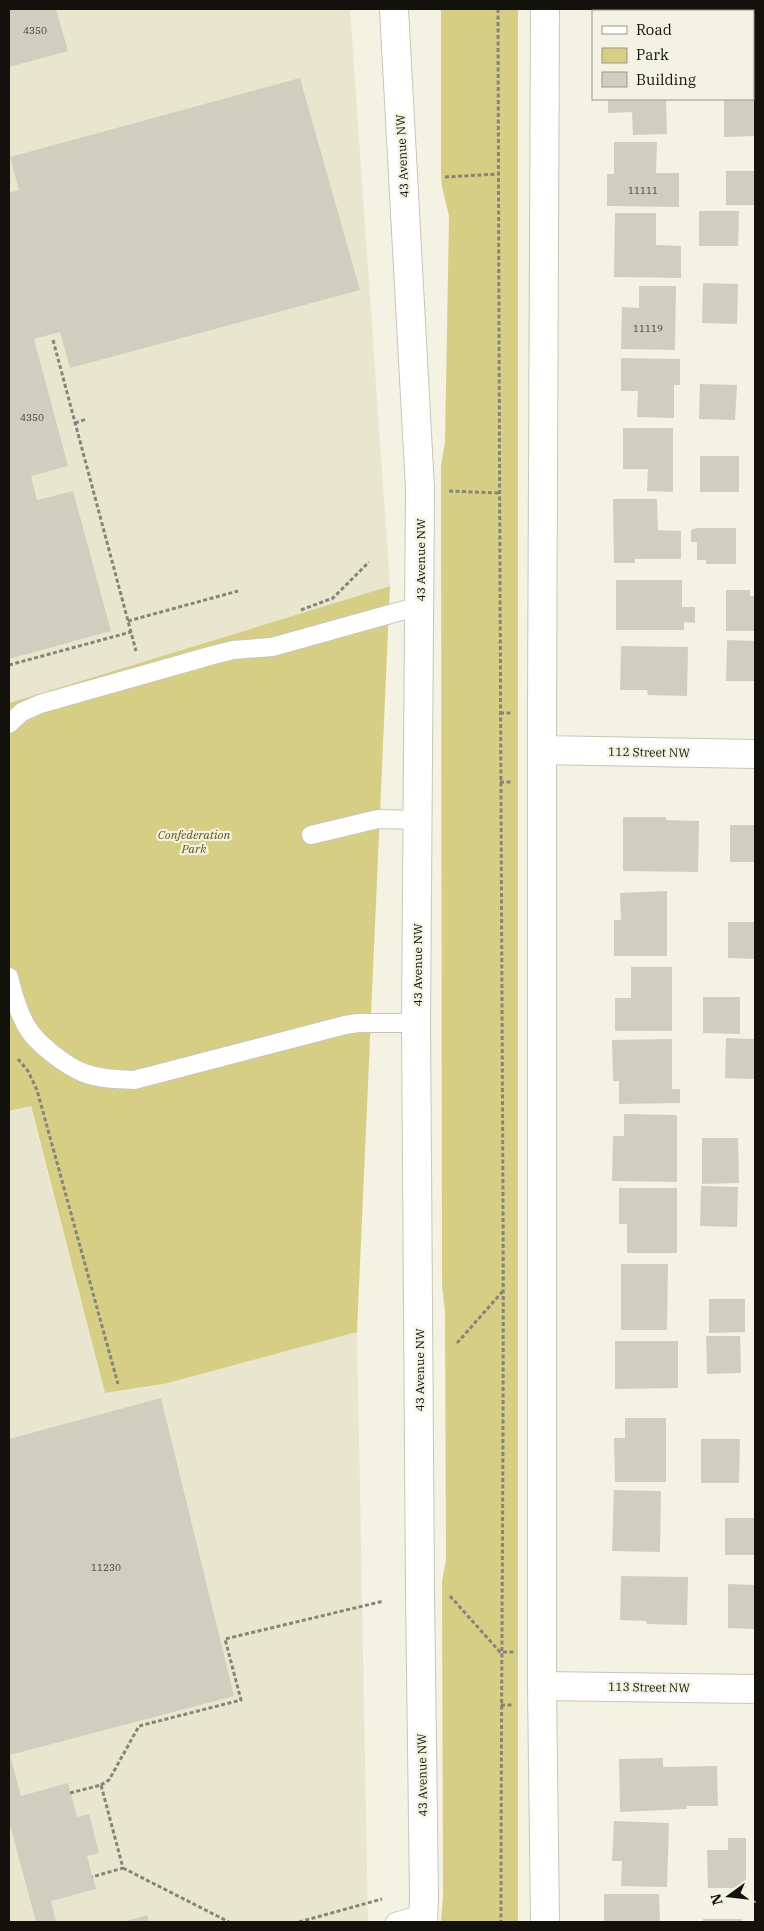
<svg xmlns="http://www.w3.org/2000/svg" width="764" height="1931" font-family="'IBM Plex Serif',serif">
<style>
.built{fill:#e9e6cf}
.green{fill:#d7ce86}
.building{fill:#d0cfbf}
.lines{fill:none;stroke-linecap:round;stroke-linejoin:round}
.lane-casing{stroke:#c8c6b7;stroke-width:20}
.street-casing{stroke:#c8c6b7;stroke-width:30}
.secondary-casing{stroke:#c8c6b7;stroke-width:30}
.path{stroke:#858479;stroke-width:3;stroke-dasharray:4 2.5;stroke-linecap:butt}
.lane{stroke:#fff;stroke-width:18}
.street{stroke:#fff;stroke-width:28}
.secondary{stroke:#fff;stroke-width:28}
.labels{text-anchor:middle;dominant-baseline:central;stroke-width:4.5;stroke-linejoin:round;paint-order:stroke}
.number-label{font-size:10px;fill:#424039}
.street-label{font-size:12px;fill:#12110c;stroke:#f4f2e2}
.park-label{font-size:12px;font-style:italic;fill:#5e5405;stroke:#f4f2e2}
</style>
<rect width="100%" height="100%" fill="#f4f2e2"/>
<path class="built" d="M9,9H350L390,586L9,703Z
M30,1105L105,1393L156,1386L357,1332L368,1922H9V1111Z"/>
<path class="green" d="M441,9H518V1922H441L443,1895L442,1581L446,1560L445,1312L442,1285L441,466L445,442L449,216L442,187L441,172Z
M390,586L357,1332L164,1384L105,1393L31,1106L9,1111V703Z"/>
<path class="building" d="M9,9H56L68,51L9,67Z
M725,9H755V35H753V11H725Z
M300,78L360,290L70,368L60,332L34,339L68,466L31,476L37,500L73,491L111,631L9,659V193L19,190L10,157Z
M753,97H755V136L724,137V99H753Z
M608,99H666L667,134L633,135L632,112L608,113Z
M614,142H657L656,173H679V207L607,206V174H614Z
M726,171H755V205H726Z
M699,211H739L738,246H699Z
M615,213H656V245L681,246V278L614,277Z
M703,283L738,284L737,324L702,323Z
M639,286H676L675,350L621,349L622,307L639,308Z
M621,358L680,359V385H674V418L637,417L638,391H621Z
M700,384L737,385L735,420L699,419Z
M623,428H673V492L647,491L648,469H623Z
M700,456H739V492H700Z
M613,499H657L658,530L681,531V559H635V563H614Z
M697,528H736V564H706V560H697V542H691V530Z
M616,580H682V607H695V623L684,622V630H616Z
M726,590H750V596H755V631H726Z
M727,640L755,641V681H726Z
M621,646L688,647L687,696L648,695L647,690H620Z
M623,817H666V820L699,821L698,872L623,871Z
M730,825H755V862H730Z
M667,891V956H614V920H621L620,893Z
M728,922H755V959L728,958Z
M631,967H672V1031H615V998H631Z
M703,997H740V1034L703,1033Z
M726,1038L755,1039V1079L725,1078Z
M672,1039V1089H680V1103L619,1104V1081H613L612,1040Z
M624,1114L677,1115V1182L612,1181L613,1136H624Z
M702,1138H738L739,1183L702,1184Z
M701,1186L738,1187L737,1227L700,1226Z
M619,1188H677V1253H627V1224H619Z
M621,1264H668L667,1330H621Z
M709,1299H745V1332L709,1333Z
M706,1336H740L741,1373L707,1374Z
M615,1341H678V1388L615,1389Z
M161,1398L234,1696L10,1755L21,1796L68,1783L77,1817L89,1814L99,1853L87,1856L96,1889L51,1901L56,1922H36L9,1821V1439Z
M625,1418H666V1482H615L614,1438H625Z
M701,1439H740L739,1483H701Z
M614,1490L661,1491L660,1552L612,1551Z
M725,1518H755V1555H725Z
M621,1576L688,1577L687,1625L647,1624L646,1621L620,1620Z
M728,1584L755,1585V1629L728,1628Z
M663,1758V1767L717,1766L718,1806H686L687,1809L620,1812L619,1759Z
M614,1821L669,1823L667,1887L621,1886L622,1861H612Z
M728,1838H746V1888H708L707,1850H728Z
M604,1894H659L660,1922H604Z
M147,1915L149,1922H123Z
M703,1919H742V1922H703Z"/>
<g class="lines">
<defs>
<path id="lane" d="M9,724L22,712L40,704L213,655L233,650L272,647L419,606
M311,835L378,819L417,820
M9,977C13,994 18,1012 27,1027C37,1044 66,1066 84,1073C100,1079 117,1079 134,1080L345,1025L358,1023H416
M395,1922L423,1914"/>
<path id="street" d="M543,750L755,754
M542,1686L755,1689
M545,1922L542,1686V711L545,9"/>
<path id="secondary" d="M394,9L420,489L416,1023L420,1592L424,1898L423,1922"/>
</defs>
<use href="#lane" class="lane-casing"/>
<use href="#street" class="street-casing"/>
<use href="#secondary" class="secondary-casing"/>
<path class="path" d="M498,9C499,406 501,804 503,1201C504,1441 501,1682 501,1922
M445,177L498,174
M53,340L136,651
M75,423L87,419
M449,491L499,493
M301,610L333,598L369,562
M128,621L238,591
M9,665L131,632
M500,713H512
M500,782H512
M18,1059L28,1071L37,1090L118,1384
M457,1343L503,1291
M450,1596L500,1652H514
M501,1705H514
M101,1785L109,1780L139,1726L241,1700L225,1639L384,1601
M70,1793L101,1785L123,1868L92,1877
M123,1868L229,1922
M299,1922L382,1899"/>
<use href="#lane" class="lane"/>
<use href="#street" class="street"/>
<use href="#secondary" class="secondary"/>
</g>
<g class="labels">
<g class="number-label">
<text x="35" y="30">4350</text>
<text x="643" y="190">11111</text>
<text x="648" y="328">11119</text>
<text x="32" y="417">4350</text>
<text x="106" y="1567">11230</text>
</g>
<g class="street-label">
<text transform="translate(402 156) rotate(-93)">43 Avenue NW</text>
<text transform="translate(420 560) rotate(-90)">43 Avenue NW</text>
<text transform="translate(649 752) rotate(1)">112 Street NW</text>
<text transform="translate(417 965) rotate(-90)">43 Avenue NW</text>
<text transform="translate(419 1370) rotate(-90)">43 Avenue NW</text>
<text transform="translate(649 1687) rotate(1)">113 Street NW</text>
<text transform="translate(422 1775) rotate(-91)">43 Avenue NW</text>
</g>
<g class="park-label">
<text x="194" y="834">Confederation<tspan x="194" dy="14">Park</tspan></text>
</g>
</g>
<rect width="764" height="1931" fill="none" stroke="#12110c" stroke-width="20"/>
<rect x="592" y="10" width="162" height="90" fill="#f4f2e2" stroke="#9a988c"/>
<rect x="602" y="26" width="25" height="8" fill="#ffffff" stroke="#9a988c"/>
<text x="636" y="35" font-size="15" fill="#12110c">Road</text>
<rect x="602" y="48" width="25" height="15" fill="#d7ce86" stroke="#9a988c"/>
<text x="636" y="60" font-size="15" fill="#12110c">Park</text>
<rect x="602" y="72" width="25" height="15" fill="#d0cfbf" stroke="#9a988c"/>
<text x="636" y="85" font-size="15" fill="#12110c">Building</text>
<g transform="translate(729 1896) rotate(255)" stroke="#f4f2e2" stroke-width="4" paint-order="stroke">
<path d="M0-4L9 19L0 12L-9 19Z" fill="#12110c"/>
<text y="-8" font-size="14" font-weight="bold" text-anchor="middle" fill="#12110c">N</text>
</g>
</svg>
